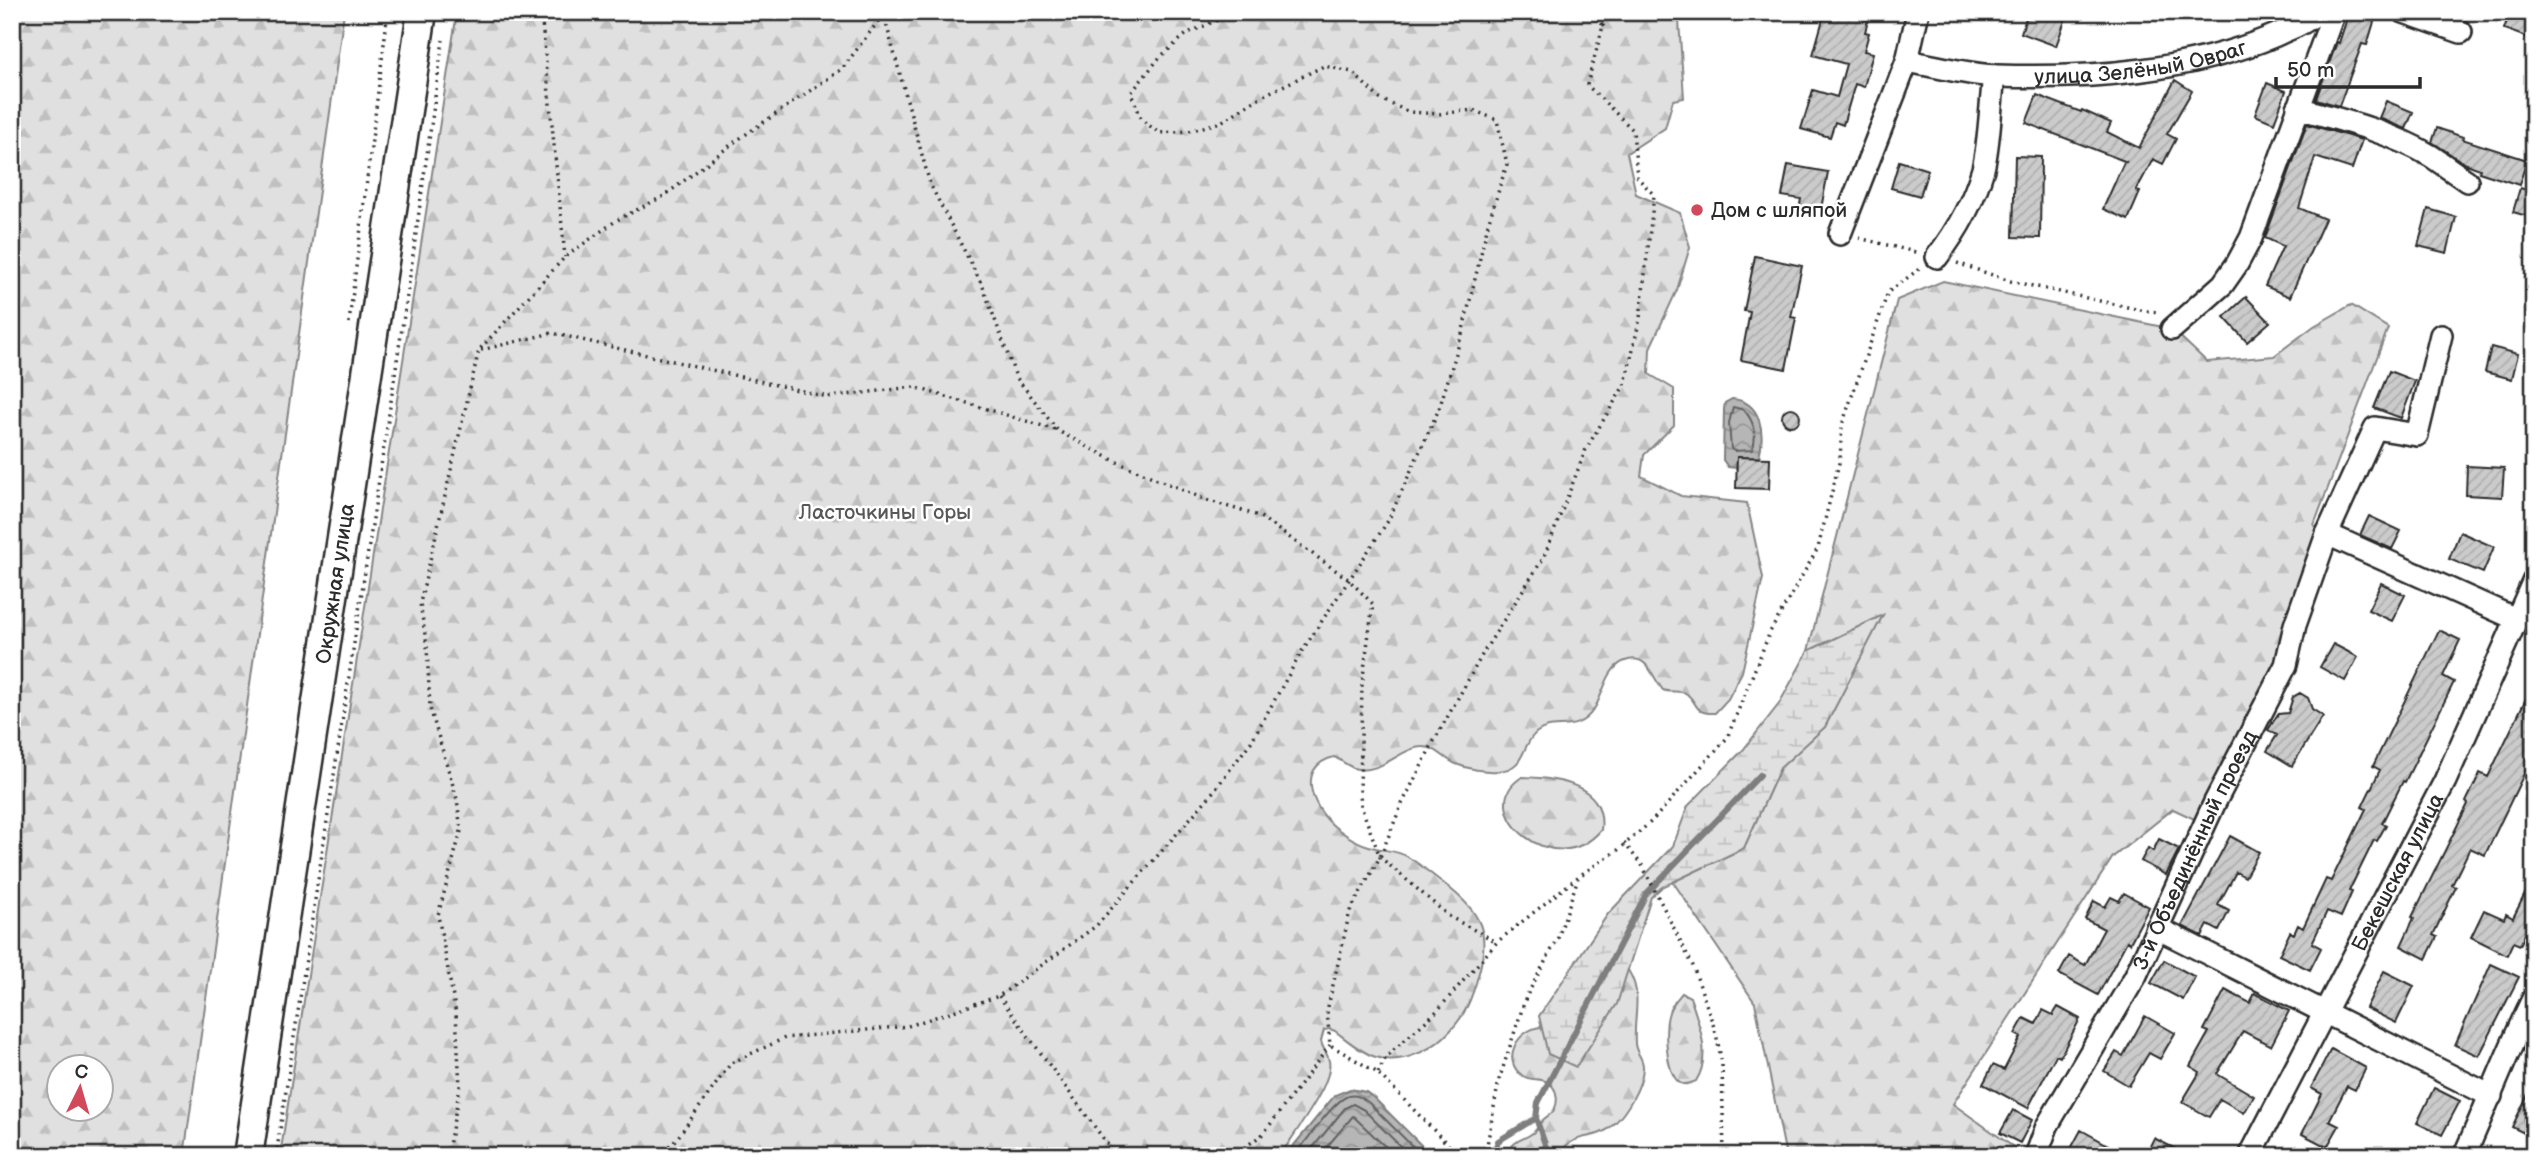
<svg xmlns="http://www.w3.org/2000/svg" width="2546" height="1168" font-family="'Balsamiq Sans',sans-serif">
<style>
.forest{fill:url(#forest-firs);stroke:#868686;stroke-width:2;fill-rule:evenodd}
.wetland{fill:url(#wetland-marsh);stroke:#868686;stroke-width:2}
.water{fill:url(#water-waves);stroke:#7e7e7e;stroke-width:2}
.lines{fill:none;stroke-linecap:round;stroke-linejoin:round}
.shore{stroke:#636363;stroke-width:2}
.stream{stroke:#7e7e7e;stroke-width:6}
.building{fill:url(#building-hatch);stroke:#2b2b2b;stroke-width:2}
.minor-casing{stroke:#2b2b2b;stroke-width:26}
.major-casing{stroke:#2b2b2b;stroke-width:33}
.path{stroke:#2b2b2b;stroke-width:3.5;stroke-dasharray:2 5;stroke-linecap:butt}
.minor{stroke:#fff;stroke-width:21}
.major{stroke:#fff;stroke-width:28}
.poi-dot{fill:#d1495b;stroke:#fff;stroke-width:2.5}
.labels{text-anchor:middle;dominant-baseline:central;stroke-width:5;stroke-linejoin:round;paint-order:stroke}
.street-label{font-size:21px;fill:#2b2b2b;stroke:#fff}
.poi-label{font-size:21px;fill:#2b2b2b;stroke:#fff;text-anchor:start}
.park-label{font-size:21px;fill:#585858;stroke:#fff}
</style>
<defs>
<pattern id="forest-firs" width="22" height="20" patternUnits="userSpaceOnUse" patternTransform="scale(1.75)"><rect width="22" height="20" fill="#e0e0e0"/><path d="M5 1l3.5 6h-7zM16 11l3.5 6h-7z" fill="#c0c0c0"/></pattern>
<pattern id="wetland-marsh" width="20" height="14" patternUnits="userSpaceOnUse" patternTransform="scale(1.75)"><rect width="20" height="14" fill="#e0e0e0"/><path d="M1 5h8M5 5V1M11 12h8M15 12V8" fill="none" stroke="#c0c0c0"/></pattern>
<pattern id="water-waves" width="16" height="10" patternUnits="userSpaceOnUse" patternTransform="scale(1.75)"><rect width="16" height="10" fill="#b6b6b6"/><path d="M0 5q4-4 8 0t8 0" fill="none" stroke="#949494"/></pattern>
<pattern id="building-hatch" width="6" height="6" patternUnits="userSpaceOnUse" patternTransform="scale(1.75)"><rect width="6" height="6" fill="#cbcbcb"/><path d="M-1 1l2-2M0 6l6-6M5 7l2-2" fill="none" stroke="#aeaeae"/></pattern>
</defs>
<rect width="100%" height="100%" fill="#fff"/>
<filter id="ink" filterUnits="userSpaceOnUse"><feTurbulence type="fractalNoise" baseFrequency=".0143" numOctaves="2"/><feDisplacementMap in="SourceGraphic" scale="14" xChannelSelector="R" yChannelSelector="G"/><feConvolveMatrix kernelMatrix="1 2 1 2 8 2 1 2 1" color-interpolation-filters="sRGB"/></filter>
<g filter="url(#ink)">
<path class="forest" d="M12,12H344L184,1156H12ZM60,1066H102V1108H60Z
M457,12H1682L1679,20L1684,98L1673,100L1665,128L1627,153L1636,194L1680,213L1690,247L1677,290L1650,348L1649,374L1674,389V425L1644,455L1641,476L1681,496L1747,503L1763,578L1742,672L1728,699L1715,713C1693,714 1699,704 1687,694C1681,690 1670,693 1663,690C1652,678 1648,652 1625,661C1606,668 1604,694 1594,709C1576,736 1554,719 1537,732C1520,745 1527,769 1498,771C1485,772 1468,769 1456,764C1444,759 1437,747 1423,747C1401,747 1384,773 1358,769C1349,768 1342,760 1334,757C1293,767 1314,813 1339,830C1348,837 1360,844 1372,847C1384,851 1397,850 1408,857C1420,864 1431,874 1442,882C1483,914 1492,932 1476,983C1469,1006 1462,1020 1444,1037C1428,1052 1398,1065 1376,1057C1362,1053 1347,1040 1335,1031L1330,1029L1324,1030L1321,1041C1322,1048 1328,1054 1329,1061C1334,1083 1292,1136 1280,1156H280Z
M1943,281L2172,329L2207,362L2274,356L2314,326L2351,305L2388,328L2314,525L2327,534L2286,665L2205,824L2173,809L2113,857L1953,1104L2026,1156H1786L1755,1003L1673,882L1744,848L1780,768L1825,727L1882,616L1808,651L1897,300Z
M1522,777C1557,778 1607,784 1601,830C1554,885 1471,809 1522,777Z
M1624,964C1645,992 1633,1011 1635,1043C1635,1053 1644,1058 1643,1068C1642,1087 1626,1113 1613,1125C1593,1144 1576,1128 1558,1156H1507C1514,1137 1522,1142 1534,1132C1538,1128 1540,1122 1544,1119C1548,1115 1553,1114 1555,1108C1558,1102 1557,1092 1553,1087C1546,1076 1532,1082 1523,1076C1499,1060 1519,1026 1544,1027Z
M1682,993L1690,997C1699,1023 1712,1057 1696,1081C1691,1083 1685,1086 1680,1083C1665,1073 1664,1027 1669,1012C1671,1005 1677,999 1682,993Z"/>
<path class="wetland" d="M1883,615L1825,727L1780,768L1744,848L1662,887L1651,897L1617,1004L1576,1067L1548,1054L1539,1016L1608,914L1673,846L1688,806L1743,750L1779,704L1808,651Z"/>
<path class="water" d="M1732,399C1762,401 1765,434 1759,457H1737L1736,468L1728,467L1723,460L1724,409L1725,403Z
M1350,1089L1366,1092L1374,1098L1432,1156H1285L1335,1095Z"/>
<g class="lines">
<path class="shore" d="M1733,407L1744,410C1754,421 1758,436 1752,450L1734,451L1731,449L1729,423Z
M1294,1156C1306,1142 1333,1101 1348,1096C1357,1094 1363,1098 1369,1103L1422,1156
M1306,1156L1345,1108L1353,1104L1364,1110L1410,1156
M1319,1156L1353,1116L1395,1156"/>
<path class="stream" d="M1494,1152L1498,1141L1536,1118
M1549,1156L1536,1118L1538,1103L1646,894L1760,775"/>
</g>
<path class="building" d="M1825,12H1870L1865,32L1869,33L1864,51L1873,53L1864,87L1855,84L1843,125L1835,122L1830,137L1801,129L1813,90L1837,97L1846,64L1813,55Z
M2028,12H2068L2056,46L2021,33Z
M2349,12H2377L2367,45L2362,44L2339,106L2316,99L2337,42L2339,43Z
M2510,12H2534V40L2504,29Z
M2175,80L2192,91L2167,134L2176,139L2163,164L2153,159L2136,191L2140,192L2128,220L2103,209L2124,162H2127L2026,123L2037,95L2081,112L2082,110L2111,123L2107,132L2139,148Z
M2267,83L2286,91L2274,123L2255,115Z
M2386,101L2413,112L2406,129L2379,118Z
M2307,124L2362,140L2352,169L2315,157L2299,208L2325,219L2290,297L2265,286L2283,246L2265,238Z
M2437,128L2463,137L2462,139L2527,160L2519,185L2479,172L2480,169L2464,163L2432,142Z
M2015,156L2041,157L2040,238L2013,237Z
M1899,161L1928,170L1920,196L1891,188Z
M1788,165L1828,172L1820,214L1799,210L1801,199L1782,196Z
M2520,188L2534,192V218L2513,212Z
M2428,209L2456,217L2447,253L2418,246Z
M1755,256L1802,266L1791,317L1796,318L1786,369L1741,360L1750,312L1744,311Z
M2246,297L2270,322L2247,342L2224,317Z
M2491,347L2518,354L2512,379L2485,372Z
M2389,371L2415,381L2401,418L2374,408Z
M1782 417a9 9 0 1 1 18 0a9 9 0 1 1-18 0Z
M1737,457L1770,458L1769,489L1736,488Z
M2467,466L2504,468L2502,497L2466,495Z
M2369,516L2401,531L2392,549L2360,535Z
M2460,532L2494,547L2483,573L2449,559Z
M2381,583L2405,595L2392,621L2368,610Z
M2439,630L2460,640L2443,676L2454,682L2405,782L2403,781L2382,823L2386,825L2377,841L2374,840L2349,891L2352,892L2341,917L2327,911L2312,943L2321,948L2310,970L2279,955L2290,932L2294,934L2298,925L2303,928L2326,879L2331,881L2366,809L2362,807L2380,770L2373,766Z
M2333,644L2358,657L2345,681L2320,667Z
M2534,682V753L2485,855L2470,848L2452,885L2456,887L2433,935L2437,937L2426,959L2401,946L2414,918L2412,917L2468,804L2466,802L2480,773L2488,777Z
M2300,693L2308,698L2312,709L2323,716L2292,766L2267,751L2277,735L2268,730L2278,714L2288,713L2293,697Z
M2230,836L2259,852L2245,877L2236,872L2218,905L2229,911L2219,931L2208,925L2202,936L2182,926Z
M2159,839L2179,849L2166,875L2141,861L2148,848L2153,851Z
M2534,876V917L2520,945L2513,942L2507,955L2471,937L2484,910L2504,919L2506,914L2513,918Z
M2124,893L2149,907L2130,943L2127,941L2098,995L2059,974L2069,956L2085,965L2104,929L2085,919L2094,901L2105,907L2111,897L2119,901Z
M2164,960L2195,977L2183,1000L2151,983Z
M2491,964L2519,977L2479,1056L2455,1045Z
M2384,971L2414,986L2396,1023L2366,1008Z
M2225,990L2250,1003L2255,993L2289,1011L2271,1046L2243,1031L2217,1074L2254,1096L2244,1113L2220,1099L2209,1117L2182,1102L2200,1072L2190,1066L2209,1032L2204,1030Z
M2058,1007L2080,1019L2060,1057L2056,1055L2028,1108L1983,1084L1993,1065L2004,1070L2021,1037L2015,1034L2024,1018L2036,1024L2043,1010L2053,1015Z
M2145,1016L2175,1033L2160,1059L2149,1053L2129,1086L2104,1071L2116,1052L2123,1056Z
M2331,1049L2366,1068L2355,1090L2347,1086L2329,1121L2339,1126L2327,1147L2302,1134L2322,1094L2311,1088Z
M2534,1082V1138L2512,1127Z
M2434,1088L2460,1101L2442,1135L2417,1123Z
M2013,1110L2032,1120L2020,1143L2000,1133Z
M2081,1130L2108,1145L2102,1156H2067Z
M2154,1138L2189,1156H2145Z"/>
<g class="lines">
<defs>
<g id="minor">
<path d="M2404,12L2461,32"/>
<path id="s1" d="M1907,61C1936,66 1967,75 1997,76C2091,79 2189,72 2276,35C2291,28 2306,23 2318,12"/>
<path d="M2298,108C2342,120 2391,132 2431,156C2443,164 2455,173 2467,181"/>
<path d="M1840,234L1907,61L1918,12"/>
<path d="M1937,257C1957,231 1974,200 1983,169C1990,140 1990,106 1994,76"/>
<path d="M2172,329L2223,284L2237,264L2251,238L2334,12"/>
<path d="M2327,534L2516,619"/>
<path d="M2157,928L2491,1096"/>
<path id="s2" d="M2036,1156L2047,1126L2135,977L2215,802L2286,665L2295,625L2327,534L2375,428L2417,435L2441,335"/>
<path id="s3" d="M2250,1156L2445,781L2534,580"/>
<path d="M2464,1156C2488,1103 2508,1049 2534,997"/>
</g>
<g id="major">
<path id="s4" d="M248,1156L422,12"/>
</g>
</defs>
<use href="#minor" class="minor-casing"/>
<use href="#major" class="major-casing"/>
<path class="path" d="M541,12L565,257
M883,12L930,184L983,287L1016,377L1058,431L1115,461L1206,500L1259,516L1348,579L1373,604L1362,684L1360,793L1361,806L1380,857L1450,917L1497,942
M1603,26L1613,12
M1859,238L1919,253
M1957,263L2010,281L2145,311L2160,312
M349,323L388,12
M481,350L552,333L828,397L914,387L1056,430
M1624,843L1642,865L1693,966L1716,1033L1722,1064L1724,1156
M999,996L1116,1156
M1378,1073L1386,1057L1437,1011L1497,942L1579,876L1618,850L1652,821L1727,738L1770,632L1818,548L1840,459L1842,425L1888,292L1922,267
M12,1146L75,1156
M276,1156L411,269L443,40
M447,1156L460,1087L456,1014L438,915L461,831L457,799L430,708L427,647L420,603L479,350L565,257L617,220L664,196L736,141L842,69L883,15
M659,1156L678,1137L731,1063L785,1038L908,1026L999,996L1096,926L1209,797L1251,742L1302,651L1388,521L1439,409L1462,334L1488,224L1507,164L1497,120L1473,110L1439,114L1409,112L1380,99L1352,72L1324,66L1262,96L1221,122L1189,131L1159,133L1142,120L1131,93L1160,57L1188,33L1236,12
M1233,1156L1263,1134L1330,1045
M1459,1156L1378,1073L1330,1045L1327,1011L1350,911L1380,857L1401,806L1434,741L1486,648L1544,557L1586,449L1625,384L1640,318L1654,195L1637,177L1633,130L1587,85L1603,26L1595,12
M1485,1156L1499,1080L1526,997L1558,938L1578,878"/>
<use href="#minor" class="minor"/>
<use href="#major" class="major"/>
</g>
</g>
<circle class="poi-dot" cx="1697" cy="210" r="7"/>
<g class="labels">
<g class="street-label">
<text stroke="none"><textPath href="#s1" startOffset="236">улица Зелёный Овраг</textPath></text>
<text stroke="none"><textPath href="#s4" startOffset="579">Окружная улица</textPath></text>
<text stroke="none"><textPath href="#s2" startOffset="345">3-й Объединённый проезд</textPath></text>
<text stroke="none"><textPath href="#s3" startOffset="320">Бекешская улица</textPath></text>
</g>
<g class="poi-label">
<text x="1711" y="210">Дом с шляпой</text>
</g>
<g class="park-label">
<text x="885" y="512">Ласточкины Горы</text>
</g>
</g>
<rect width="2546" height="1168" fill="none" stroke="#fff" stroke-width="42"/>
<rect x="21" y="21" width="2504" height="1126" fill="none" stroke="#2b2b2b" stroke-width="2.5" filter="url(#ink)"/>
<g transform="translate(80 1088) rotate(5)"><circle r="33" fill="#ffffff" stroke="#aaaaaa" stroke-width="2"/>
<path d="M0-5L12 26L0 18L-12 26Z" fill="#d1495b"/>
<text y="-10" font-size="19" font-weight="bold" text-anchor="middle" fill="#2b2b2b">С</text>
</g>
<path d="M2276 77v10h144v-10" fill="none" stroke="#2b2b2b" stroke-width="3.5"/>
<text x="2287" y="77" font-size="21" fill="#2b2b2b" stroke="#ffffff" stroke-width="5" paint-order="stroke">50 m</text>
</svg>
